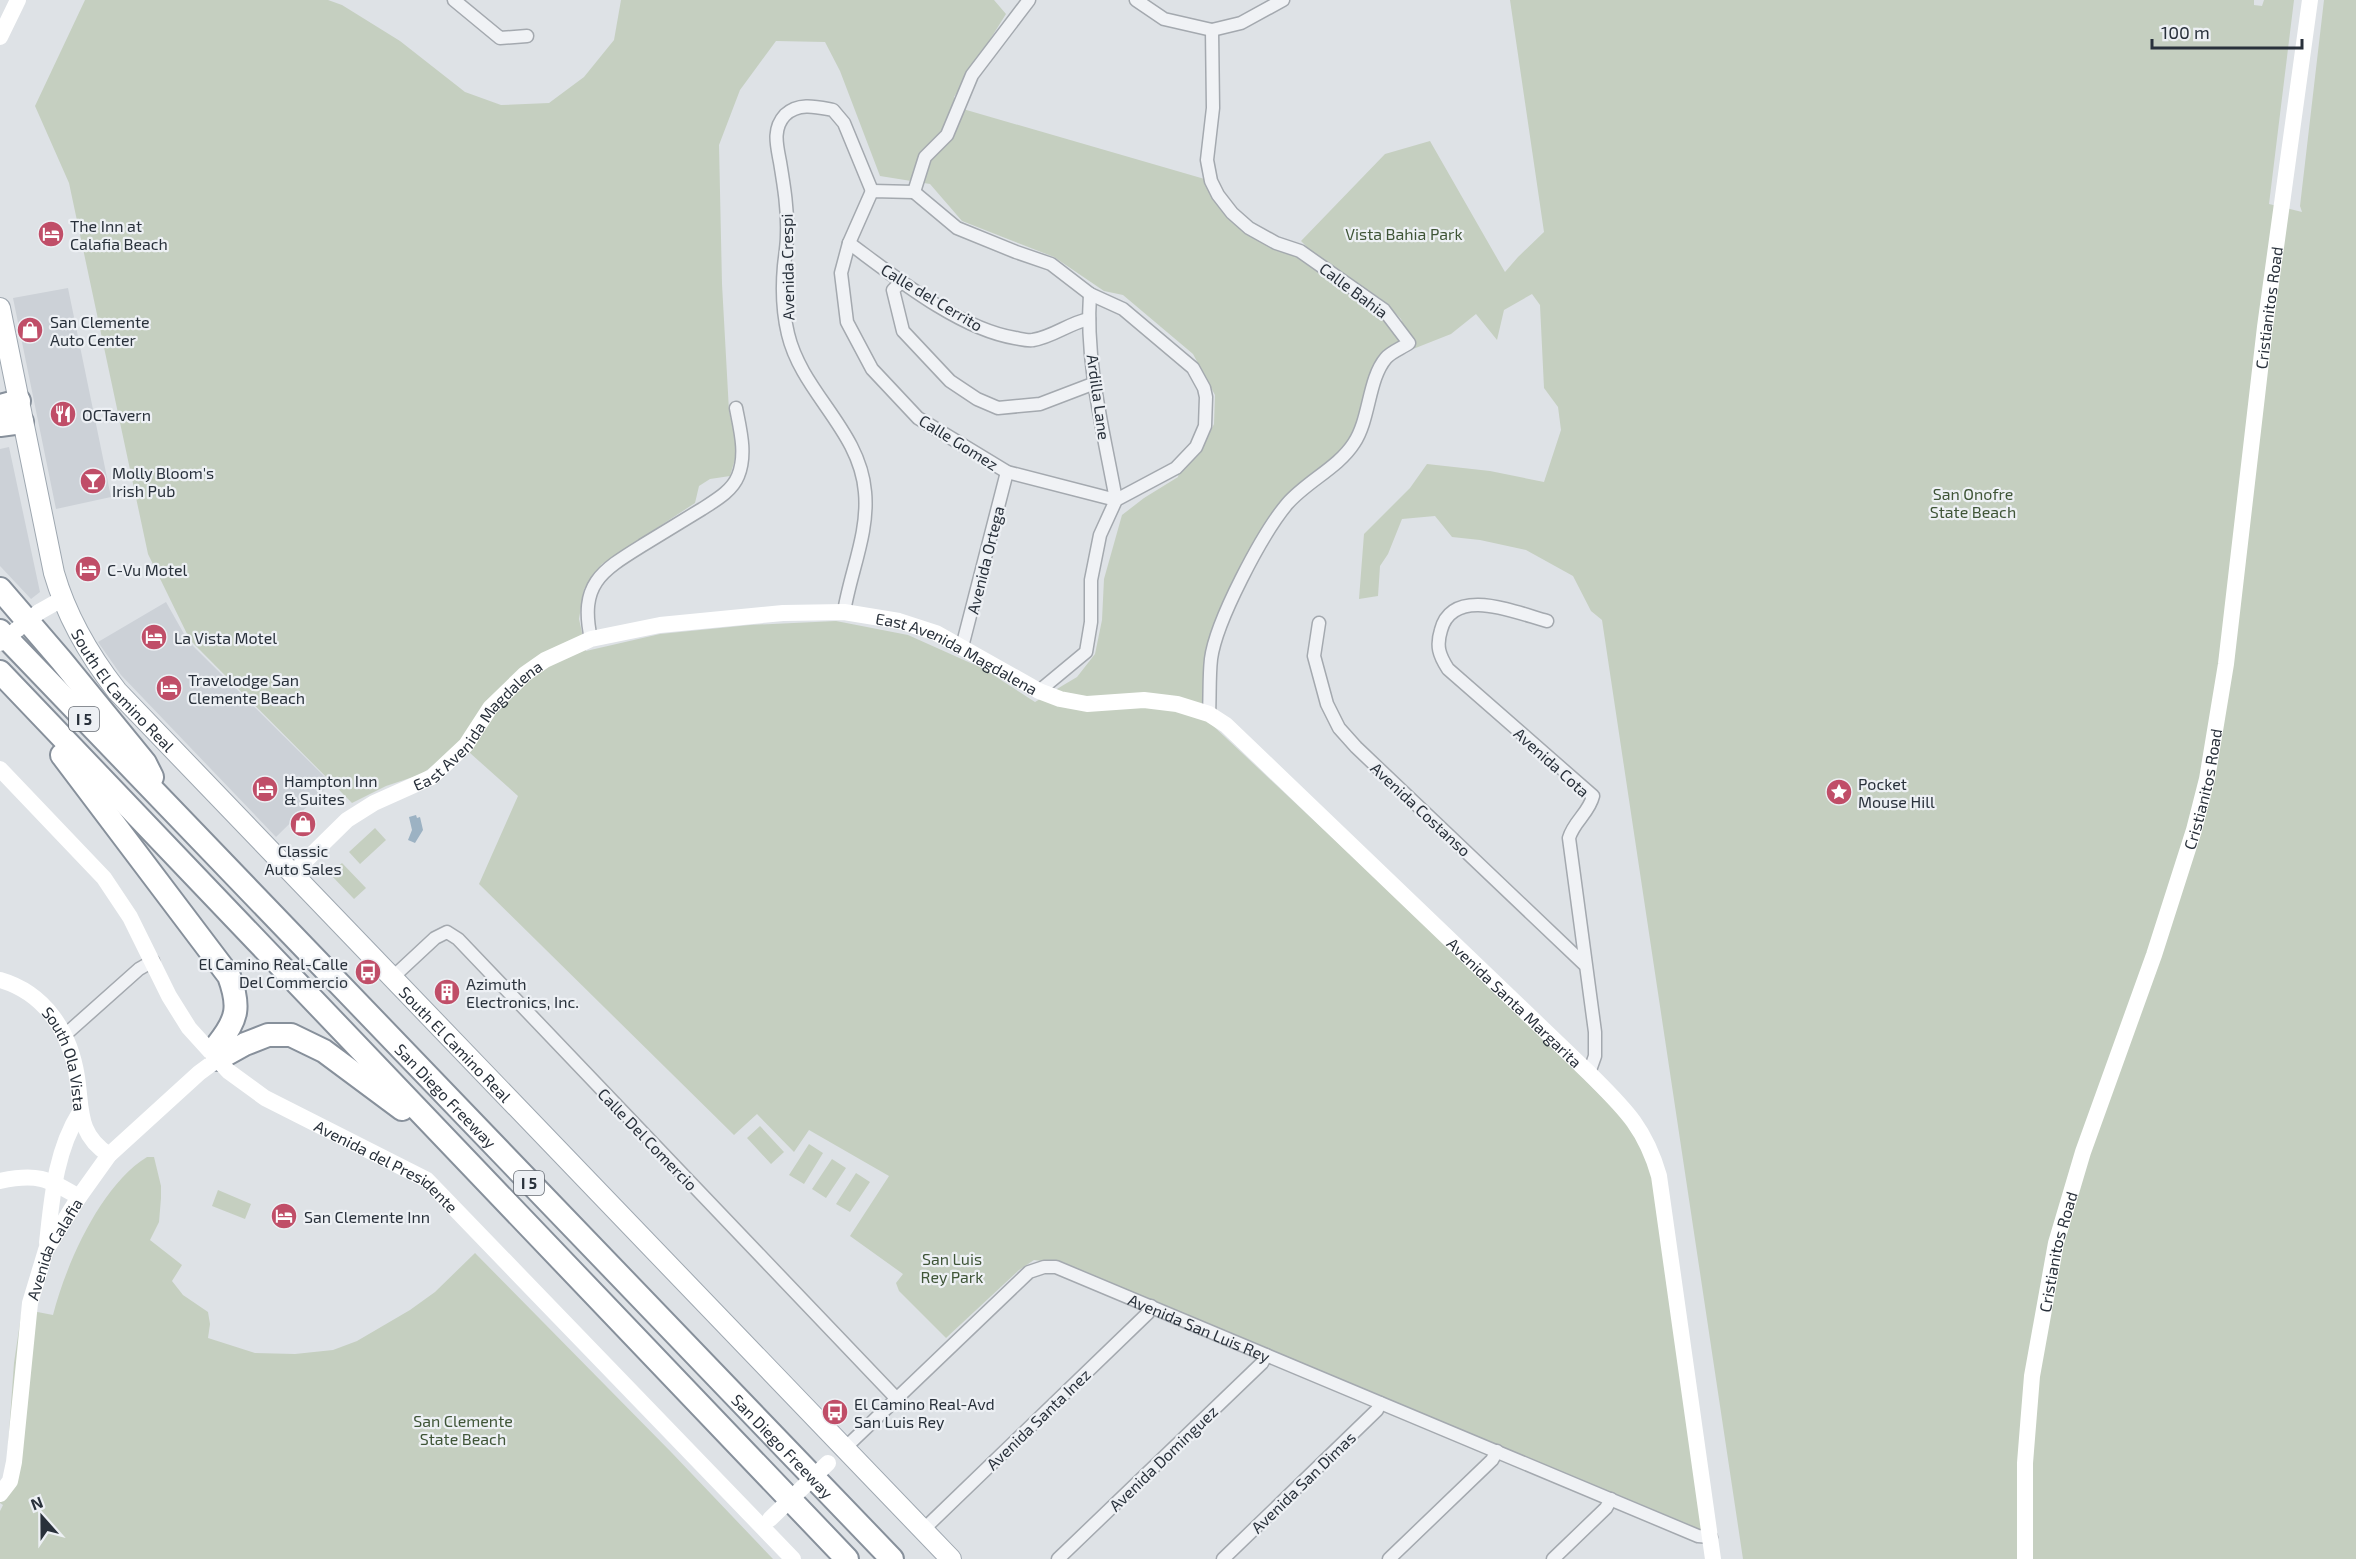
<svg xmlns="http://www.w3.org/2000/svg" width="2356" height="1559" font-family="'Exo 2',sans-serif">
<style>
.built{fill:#ccd1d7}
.green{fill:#c5cfc0;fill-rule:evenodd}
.water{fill:#9cb2c3}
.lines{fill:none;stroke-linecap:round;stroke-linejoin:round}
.street-casing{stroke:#a4a9af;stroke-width:15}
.primary-casing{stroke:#9ea7b0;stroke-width:22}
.highway-casing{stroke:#87909b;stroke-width:26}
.street{stroke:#f0f2f5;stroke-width:12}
.secondary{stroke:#fff;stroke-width:16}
.primary{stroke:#fff;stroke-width:20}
.highway{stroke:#fff;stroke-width:22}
.secondary-bridge{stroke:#fff;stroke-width:16}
.labels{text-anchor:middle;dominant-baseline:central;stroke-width:4.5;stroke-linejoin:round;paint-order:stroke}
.shield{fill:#edf0f4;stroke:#646a72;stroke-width:1.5}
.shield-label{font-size:15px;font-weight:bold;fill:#29313b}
.poi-label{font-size:16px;fill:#29313b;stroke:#edf0f4;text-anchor:start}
.park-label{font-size:16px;fill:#3f5537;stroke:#edf0f4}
.street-label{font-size:16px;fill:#29313b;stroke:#edf0f4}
</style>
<rect width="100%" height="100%" fill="#dee2e6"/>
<path class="built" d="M68,288L111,497L56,509L13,298Z
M9,447L40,592L31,599L0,566V449Z
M166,602L188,641L331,783L276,837L121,675L98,642Z"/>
<path class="green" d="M85,0H328L342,5L400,41L465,92L501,105L549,103L584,77L614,40L621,0H994L1006,14L954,97L963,109L1208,180L1222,209L1254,238L1295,254L1362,299L1383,318L1401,343L1381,356L1355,432L1338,454L1287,495L1232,587L1205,650L1208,721L1490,986L1632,1127L1651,1168L1704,1534L1058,1263L1034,1260L1019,1270L946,1338L899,1291L896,1283L903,1274L850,1236L889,1176L809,1130L794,1152L757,1114L734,1135L479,884L518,796L460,744L422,774L386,786L352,803L190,640L148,554L69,183L35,106ZM776,41L825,42L840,71L880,176L930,184L962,221L1054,257L1104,291L1123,295L1193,354L1215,395L1214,424L1203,447L1193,460L1179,471L1178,477L1144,498L1122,515L1104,579L1102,620L1095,654L1077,677L1035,702L984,669L908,635L836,621L750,625L660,634L586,651L579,619L584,589L602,564L695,503L699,486L710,479L730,476L738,449L729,411L722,284L719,145L740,90Z
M1510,0H2254V5L2262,6L2264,0H2294L2269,204L2302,212L2300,206L2324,0H2356V1559H1743L1602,620L1591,611L1573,576L1526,550L1480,540L1452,537L1435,516L1402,519L1388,554L1380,566L1378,596L1359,599L1364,534L1410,488L1427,464L1490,471L1544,482L1561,430L1558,407L1544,388L1540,305L1532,294L1504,310L1497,340L1476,314L1451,334L1413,349L1401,319L1380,298L1319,259L1301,241L1385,154L1430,141L1505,272L1518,257L1544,232Z
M375,828L386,840L360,864L349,852Z
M342,863L366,888L354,899L330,874Z
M760,1126L784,1152L771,1164L747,1138Z
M809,1144L823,1153L804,1184L789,1175Z
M147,1157H154L161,1186V1198L159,1222L150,1240L182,1265L172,1281L183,1295L208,1312L210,1324L208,1338L255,1353L295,1354L333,1350L357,1341L410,1310L435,1292L475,1253L672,1453L773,1559H0V1511L3,1505L0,1503V1493L5,1488L14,1363L22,1309L53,1315C66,1264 101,1185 147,1157Z
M832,1159L846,1168L826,1198L812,1189Z
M856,1173L870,1182L850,1212L836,1204Z
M218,1190L251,1204L245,1219L212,1206Z"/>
<path class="water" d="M416,815L417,818L420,817L423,830L415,843L408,840L412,830L409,817Z"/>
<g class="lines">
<defs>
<g id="street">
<path d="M454,0L500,38L527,36"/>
<path d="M1136,0L1164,19L1212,30L1241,23L1283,0"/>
<path d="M914,192L957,228L1016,252L1051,264L1090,294L1123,309L1193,368L1204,388L1206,397L1205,426L1196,447L1176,468L1116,500L1100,535L1091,580V622L1086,652L1039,691"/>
<path d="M914,192L872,191L849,243L841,273L847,322L872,369L918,418L1007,472L1116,500"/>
<path d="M914,192L925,157L947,135L972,75L1029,0"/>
<path d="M849,243C895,277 959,329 1015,338C1021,339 1028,341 1033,340C1053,337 1069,323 1089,319"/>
<path d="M901,282L893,290L903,331L950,381L977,399L998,408L1040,404L1095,383"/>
<path d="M1090,294C1085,363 1104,433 1116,500"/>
<path d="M844,612C850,573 869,533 865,492C860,430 802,393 788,334C783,313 782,288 784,266C785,256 787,245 787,235C788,210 784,186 780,162C777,146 772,129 785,115C799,102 817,107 833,110L844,123L872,191"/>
<path d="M1547,621C1517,613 1453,585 1441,630C1436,646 1439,655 1448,669L1593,796C1589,813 1574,821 1569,838L1595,1032V1056L1589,1073"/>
<path d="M1319,623L1314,656L1327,704L1339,728L1356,747L1584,964"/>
<path d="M591,639C579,584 601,571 643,545C663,533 682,521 702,509C716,500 732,491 738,476C747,454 740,429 736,408"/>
<path d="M962,647L1007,472"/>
<path d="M1209,714C1210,695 1209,677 1211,659C1216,621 1262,534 1287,504C1307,481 1338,468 1354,443C1370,419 1368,379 1386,358C1391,352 1402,348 1409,343L1384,310L1300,251L1276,243L1249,228L1232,213L1218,195L1211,181L1207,160L1213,108L1212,30"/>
<path d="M392,978L435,938L447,932L458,939L897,1399"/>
<path d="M66,1034L139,969L153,961"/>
<path id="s1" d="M845,1448L1029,1272L1044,1267H1056L1698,1536L1711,1537"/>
<path d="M923,1530L1148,1313L1151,1306"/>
<path d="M1058,1559L1262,1363L1266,1355"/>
<path d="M1223,1559L1377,1410L1380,1403"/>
<path d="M1389,1559L1492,1460L1497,1451"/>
<path d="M1553,1559L1606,1508L1611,1499"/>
</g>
<g id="primary">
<path id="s7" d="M0,308L54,573C67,618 89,655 117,691L951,1559"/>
</g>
<g id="highway">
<path d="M0,406L19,401"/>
<path d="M0,425L22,422"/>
<path d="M0,589L61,660L145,763L152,777"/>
<path id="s8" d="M0,631L892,1559"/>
<path d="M0,672L847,1559"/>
<path d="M62,755L229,976C240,1006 238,1019 218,1044V1059L245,1044L268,1035H291L324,1051L402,1109"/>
</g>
</defs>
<use href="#street" class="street-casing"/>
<use href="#primary" class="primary-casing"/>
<use href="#highway" class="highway-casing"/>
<use href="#street" class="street"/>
<g class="secondary">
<path d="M0,37L18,0"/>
<path d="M39,612L62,599"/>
<path id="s2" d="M0,769L104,878L130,917L169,996L189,1028L228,1071L265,1098L427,1180L793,1559"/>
<path id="s3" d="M293,873L347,820L374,803L432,777L466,745L490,708L525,674L545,660L591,639L660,625L783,613L844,612L899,621L936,633L1039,691L1060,699L1087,704L1144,700L1177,704L1209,714L1226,725L1589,1073C1624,1108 1645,1127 1659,1176L1713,1559"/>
<path id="s4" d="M0,980C45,993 70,1032 77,1077C82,1110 77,1134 109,1155"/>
<path d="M0,1181C36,1173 47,1178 79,1197"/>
<path d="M47,1243C52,1198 55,1152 80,1112"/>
<path id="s5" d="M0,1494L10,1481L14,1462L30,1303L46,1250L79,1197L109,1155L199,1073L218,1059"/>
<path id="s6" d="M2025,1559V1463L2032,1376L2056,1243L2083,1152L2154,955L2194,830L2207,779L2226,664L2265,327L2310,0"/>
</g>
<use href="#primary" class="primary"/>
<use href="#highway" class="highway"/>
<path class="secondary-bridge" d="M0,643L39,612
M770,1519L828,1463"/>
</g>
<defs>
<symbol id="hotel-disc" viewBox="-11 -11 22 22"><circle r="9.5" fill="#c04e68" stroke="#edf0f4"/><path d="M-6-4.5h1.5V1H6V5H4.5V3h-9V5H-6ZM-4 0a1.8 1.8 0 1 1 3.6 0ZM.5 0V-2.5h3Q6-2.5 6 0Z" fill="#fff"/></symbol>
<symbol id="shop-disc" viewBox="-11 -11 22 22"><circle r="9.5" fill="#c04e68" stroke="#edf0f4"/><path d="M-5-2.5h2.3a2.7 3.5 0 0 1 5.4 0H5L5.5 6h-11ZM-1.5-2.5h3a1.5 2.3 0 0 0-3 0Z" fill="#fff"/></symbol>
<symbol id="restaurant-disc" viewBox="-11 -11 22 22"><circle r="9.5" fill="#c04e68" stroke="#edf0f4"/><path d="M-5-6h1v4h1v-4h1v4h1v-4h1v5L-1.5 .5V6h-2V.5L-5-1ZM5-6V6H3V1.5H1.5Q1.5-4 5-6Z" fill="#fff"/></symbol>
<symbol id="bar-disc" viewBox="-11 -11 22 22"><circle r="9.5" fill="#c04e68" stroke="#edf0f4"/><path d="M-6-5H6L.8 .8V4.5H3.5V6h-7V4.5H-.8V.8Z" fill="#fff"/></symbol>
<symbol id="sight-disc" viewBox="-11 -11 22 22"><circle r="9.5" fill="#c04e68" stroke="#edf0f4"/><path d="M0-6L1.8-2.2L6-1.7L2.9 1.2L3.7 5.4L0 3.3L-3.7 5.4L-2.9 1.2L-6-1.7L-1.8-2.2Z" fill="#fff"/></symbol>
<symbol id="bus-disc" viewBox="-11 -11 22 22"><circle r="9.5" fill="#c04e68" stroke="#edf0f4"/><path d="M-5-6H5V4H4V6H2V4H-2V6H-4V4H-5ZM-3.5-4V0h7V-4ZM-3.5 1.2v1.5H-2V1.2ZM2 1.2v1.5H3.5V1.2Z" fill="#fff"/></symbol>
<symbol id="building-disc" viewBox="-11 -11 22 22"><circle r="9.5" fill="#c04e68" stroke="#edf0f4"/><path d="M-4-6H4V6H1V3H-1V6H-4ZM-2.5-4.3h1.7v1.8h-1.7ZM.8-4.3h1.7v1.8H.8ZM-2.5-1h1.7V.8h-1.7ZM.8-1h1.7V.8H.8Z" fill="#fff"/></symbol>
</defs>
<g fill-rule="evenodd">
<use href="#hotel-disc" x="36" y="219" width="30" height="30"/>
<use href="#shop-disc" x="15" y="315" width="30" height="30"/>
<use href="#restaurant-disc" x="48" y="399" width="30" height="30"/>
<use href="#bar-disc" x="78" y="466" width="30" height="30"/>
<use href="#hotel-disc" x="73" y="554" width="30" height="30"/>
<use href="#hotel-disc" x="139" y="622" width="30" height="30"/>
<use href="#hotel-disc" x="154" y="673" width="30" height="30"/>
<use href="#hotel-disc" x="250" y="774" width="30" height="30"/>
<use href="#sight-disc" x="1824" y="777" width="30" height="30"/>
<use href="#shop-disc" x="288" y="809" width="30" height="30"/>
<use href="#bus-disc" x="353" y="957" width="30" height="30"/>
<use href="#building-disc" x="432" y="977" width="30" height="30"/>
<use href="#hotel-disc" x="269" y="1201" width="30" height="30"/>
<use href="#bus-disc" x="820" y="1397" width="30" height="30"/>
</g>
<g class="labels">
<g class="shield">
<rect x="69" y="707" width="30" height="24" rx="4.5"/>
<rect x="514" y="1171" width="30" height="24" rx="4.5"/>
</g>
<g class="shield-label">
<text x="84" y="719">I 5</text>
<text x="529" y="1183">I 5</text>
</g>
<g class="poi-label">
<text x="70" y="225">The Inn at<tspan x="70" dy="18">Calafia Beach</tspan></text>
<text x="50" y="321">San Clemente<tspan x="50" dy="18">Auto Center</tspan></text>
<text x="82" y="414">OCTavern</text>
<text x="112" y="472">Molly Bloom's<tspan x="112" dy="18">Irish Pub</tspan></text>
<text x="107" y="569">C-Vu Motel</text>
<text x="174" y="637">La Vista Motel</text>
<text x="188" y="679">Travelodge San<tspan x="188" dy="18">Clemente Beach</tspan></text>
<text x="284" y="780">Hampton Inn<tspan x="284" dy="18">&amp; Suites</tspan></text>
<text x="1858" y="783">Pocket<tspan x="1858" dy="18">Mouse Hill</tspan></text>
<text x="303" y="850" text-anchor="middle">Classic<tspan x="303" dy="18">Auto Sales</tspan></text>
<text x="348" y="963" text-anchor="end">El Camino Real-Calle<tspan x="348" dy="18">Del Commercio</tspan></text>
<text x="466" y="983">Azimuth<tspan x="466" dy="18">Electronics, Inc.</tspan></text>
<text x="304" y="1216">San Clemente Inn</text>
<text x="854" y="1403">El Camino Real-Avd<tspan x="854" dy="18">San Luis Rey</tspan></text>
</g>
<g class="park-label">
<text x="1404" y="233">Vista Bahia Park</text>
<text x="1973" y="493">San Onofre<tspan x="1973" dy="18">State Beach</tspan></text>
<text x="952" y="1258">San Luis<tspan x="952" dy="18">Rey Park</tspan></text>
<text x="463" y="1420">San Clemente<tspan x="463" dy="18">State Beach</tspan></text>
</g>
<g class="street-label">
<text transform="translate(787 267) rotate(-91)">Avenida Crespi</text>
<text transform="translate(1354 290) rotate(37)">Calle Bahia</text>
<text transform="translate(932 297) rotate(31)">Calle del Cerrito</text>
<text stroke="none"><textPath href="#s6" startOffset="1282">Cristianitos Road</textPath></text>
<text transform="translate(1099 397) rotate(82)">Ardilla Lane</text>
<text transform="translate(959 442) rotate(32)">Calle Gomez</text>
<text transform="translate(985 560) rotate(-76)">Avenida Ortega</text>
<text stroke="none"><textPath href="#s3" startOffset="762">East Avenida Magdalena</textPath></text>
<text stroke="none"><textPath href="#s7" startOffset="408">South El Camino Real</textPath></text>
<text stroke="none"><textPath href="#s3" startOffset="240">East Avenida Magdalena</textPath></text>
<text transform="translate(1552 762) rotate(42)">Avenida Cota</text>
<text stroke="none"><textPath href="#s6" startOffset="796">Cristianitos Road</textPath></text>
<text transform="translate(1421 809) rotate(43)">Avenida Costanso</text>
<text stroke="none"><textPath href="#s3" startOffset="1448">Avenida Santa Margarita</textPath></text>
<text stroke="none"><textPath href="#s7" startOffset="894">South El Camino Real</textPath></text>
<text stroke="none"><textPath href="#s4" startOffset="110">South Ola Vista</textPath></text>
<text stroke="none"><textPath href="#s8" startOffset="644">San Diego Freeway</textPath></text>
<text transform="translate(648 1139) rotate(46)">Calle Del Comercio</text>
<text stroke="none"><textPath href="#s2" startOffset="567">Avenida del Presidente</textPath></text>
<text stroke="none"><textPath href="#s5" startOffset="255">Avenida Calafia</textPath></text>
<text stroke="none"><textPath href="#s6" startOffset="310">Cristianitos Road</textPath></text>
<text stroke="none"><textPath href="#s1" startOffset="438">Avenida San Luis Rey</textPath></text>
<text transform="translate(1038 1419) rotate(-44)">Avenida Santa Inez</text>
<text stroke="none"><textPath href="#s8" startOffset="1130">San Diego Freeway</textPath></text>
<text transform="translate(1163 1458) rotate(-44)">Avenida Dominguez</text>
<text transform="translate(1303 1482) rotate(-44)">Avenida San Dimas</text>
</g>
</g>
<g transform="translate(42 1517) rotate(339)" stroke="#edf0f4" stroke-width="4.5" paint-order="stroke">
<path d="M0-4.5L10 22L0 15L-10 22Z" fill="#29313b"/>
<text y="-9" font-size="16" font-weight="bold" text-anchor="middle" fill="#29313b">N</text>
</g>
<path d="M2152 39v9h150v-9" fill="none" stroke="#29313b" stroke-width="3"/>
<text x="2161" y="39" font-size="18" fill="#29313b" stroke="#edf0f4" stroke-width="4.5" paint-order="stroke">100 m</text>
</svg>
